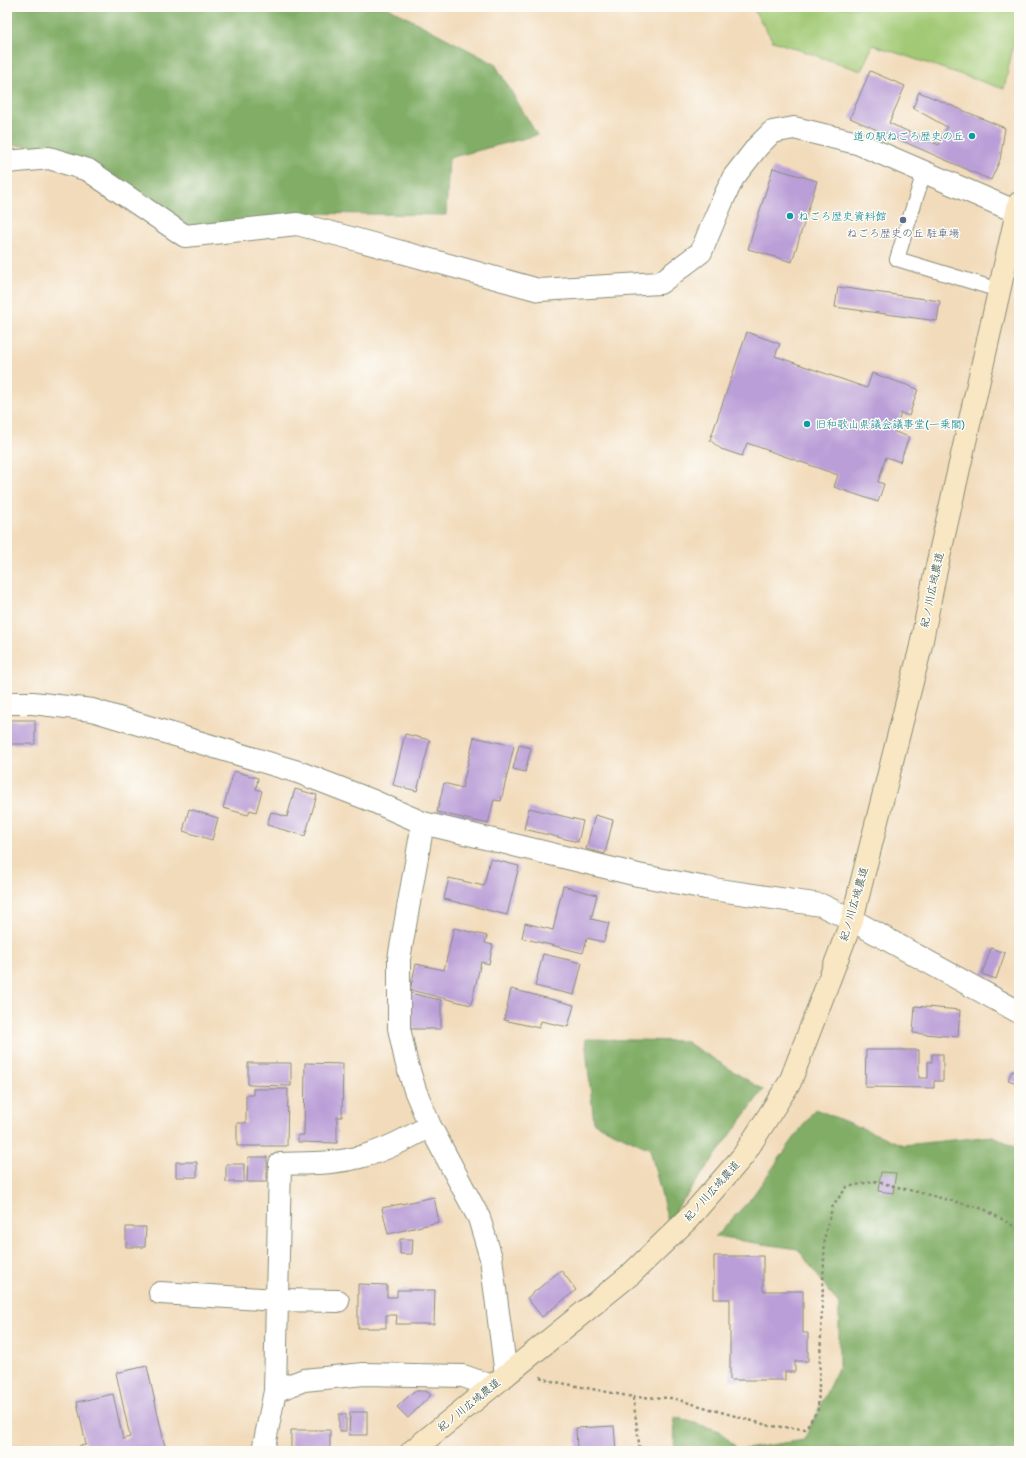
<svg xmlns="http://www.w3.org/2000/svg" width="1026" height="1458" font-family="Pangolin,'Klee One',sans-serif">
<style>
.green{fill:#a2c975;stroke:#608354}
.forest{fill:#81ad66;stroke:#50754d}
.building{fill:#ba9ed7}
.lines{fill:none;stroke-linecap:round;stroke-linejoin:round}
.lane-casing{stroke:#888c78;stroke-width:16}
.street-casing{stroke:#888c78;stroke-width:24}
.secondary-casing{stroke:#888c78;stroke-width:24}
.path{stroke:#888c78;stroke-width:2.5;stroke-dasharray:3 3;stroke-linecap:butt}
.lane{stroke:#fff;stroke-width:14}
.street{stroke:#fff;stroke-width:22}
.secondary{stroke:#f9e7c3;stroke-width:22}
.culture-dot{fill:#0f9aa8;stroke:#fdfcf7;stroke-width:1.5}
.service-dot{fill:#5c6f8a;stroke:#fdfcf7;stroke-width:1.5}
.labels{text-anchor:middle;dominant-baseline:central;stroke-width:3;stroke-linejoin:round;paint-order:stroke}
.culture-label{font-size:11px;fill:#0d838f;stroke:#fdfcf7;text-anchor:start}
.service-label{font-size:11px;fill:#4e5e75;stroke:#fdfcf7}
.street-label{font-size:11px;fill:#1f3d34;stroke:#fdfcf7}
</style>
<rect width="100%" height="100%" fill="#fdfcf7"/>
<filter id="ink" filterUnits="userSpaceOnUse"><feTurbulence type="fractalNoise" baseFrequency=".025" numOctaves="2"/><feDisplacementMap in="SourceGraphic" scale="8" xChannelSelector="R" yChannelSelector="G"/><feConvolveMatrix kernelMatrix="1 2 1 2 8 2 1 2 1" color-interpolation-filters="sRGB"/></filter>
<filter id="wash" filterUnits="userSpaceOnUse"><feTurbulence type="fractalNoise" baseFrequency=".012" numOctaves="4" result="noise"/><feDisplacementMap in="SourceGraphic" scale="16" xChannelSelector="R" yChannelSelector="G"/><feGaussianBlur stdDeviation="0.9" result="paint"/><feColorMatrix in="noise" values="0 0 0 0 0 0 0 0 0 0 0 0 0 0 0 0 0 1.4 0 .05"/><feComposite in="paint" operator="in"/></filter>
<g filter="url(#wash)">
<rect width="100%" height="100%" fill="#f2dbbb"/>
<path class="green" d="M752,7H1019V18L1004,89L873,45L861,71L773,41Z"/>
<path class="forest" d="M7,7H387L495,64L537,135L449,158L446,215L299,213L188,227L53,147L7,145Z
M585,1039L685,1041L763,1090L668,1221L650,1149L594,1123Z
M815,1109L903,1145L993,1136L1019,1149V1451H674L675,1417L720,1431L739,1450L804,1440L839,1366V1305L798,1249L715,1237L749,1201Z"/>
<g id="blocks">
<path class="building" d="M870,71L905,86L889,123L939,145L947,127L913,108L919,92L1005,128L1000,160L991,180L850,118Z
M773,168L817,181L792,262L748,249Z
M838,287L940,301L937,321L835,307Z
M747,332L780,344L775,356L867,388L872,373L918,389L909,416L901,413L895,432L909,437L900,462L886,457L878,482L884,484L878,502L834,487L838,475L747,443L742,456L721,449L710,440Z
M7,720H35V744H7Z
M405,734L430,740L417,791L393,785Z
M474,737L514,746L501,801L494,800L488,824L437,812L444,783L462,788Z
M519,745L531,748L525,772L513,769Z
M234,771L258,778L256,789L262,791L256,812L250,810L248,815L223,808Z
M295,789L317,795L305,836L267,825L271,812L287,817Z
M529,808L583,821L578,842L524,829Z
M189,809L218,818L212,840L183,831Z
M595,815L613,820L605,854L586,849Z
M490,859L519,866L507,915L444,899L449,878L484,886Z
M563,886L597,895L591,919L609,923L604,942L587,938L583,953L522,938L525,923L553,930Z
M454,928L487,936L485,943L493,945L489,964L481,962L471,1005L410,990L416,964L444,970Z
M991,948L1005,953L996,979L982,974Z
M543,954L582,963L574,995L535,986Z
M511,989L574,1005L568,1027L541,1021L539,1028L504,1020Z
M410,993L441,1000V1029H410Z
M915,1006L960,1010L958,1037L913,1033Z
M866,1050H919V1078H928V1062H932V1054H943V1081H934V1088L865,1087Z
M248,1063H291V1086L248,1085Z
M305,1063L343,1064L342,1117H337V1143L298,1142V1135H304Z
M1012,1071L1019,1073L1017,1083L1008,1080Z
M253,1089H288L287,1146H237V1123H246V1095H253Z
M248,1157H267V1182H247Z
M176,1162H197V1177H176Z
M226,1164H244V1182H226Z
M881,1172L896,1173L893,1193L878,1191Z
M434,1197L439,1222L388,1234L382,1208Z
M126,1227H146L145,1247H126Z
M400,1239H413L412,1254H400Z
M714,1256H763V1291H803V1333H808V1361H795V1372H785V1380H730V1299H714Z
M561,1270L576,1290L542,1317L527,1298Z
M358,1284L387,1285V1297H397V1290H435L434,1324H396L397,1315H386V1328H358Z
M147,1366L166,1451H80L79,1446L86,1445L77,1402L113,1394L123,1439L130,1437L116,1373Z
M414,1391H426L431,1395L408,1418L397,1407Z
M350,1412H367V1435H349Z
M339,1414H346V1431H339Z
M614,1426L616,1451H577L576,1428Z
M291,1430H330V1451H291Z"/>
</g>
</g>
<g filter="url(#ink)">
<use href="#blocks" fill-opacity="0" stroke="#888c78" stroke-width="1"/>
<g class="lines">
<defs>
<path id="lane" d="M924,172L897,259L999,290"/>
<path id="street" d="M7,162L49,158L88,170L185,236L297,224L347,237L539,290L660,283L701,252L721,204L733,178L758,146L772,132L794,128L857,143L1017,212
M7,703H33L92,710L298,772L373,801L423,823L638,875L706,888L821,905L852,920L1019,1012
M423,823L399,959V1028L406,1061L415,1090L430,1126L479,1218L491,1258L506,1375
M160,1293L277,1300L338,1301
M275,1391L304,1380L364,1374L463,1376L492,1386
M263,1451L275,1391L280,1164C306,1163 334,1164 360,1157C384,1151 408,1138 430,1126"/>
<path id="secondary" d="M412,1451L631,1274L688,1219L743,1156L790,1082L852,920L920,650L934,579L1019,203"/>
</defs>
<use href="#lane" class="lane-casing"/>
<use href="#street" class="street-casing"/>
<use href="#secondary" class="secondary-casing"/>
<path class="path" d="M540,1377L551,1381L633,1397L640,1451
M633,1397L672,1398L770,1426L805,1429L818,1410L825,1234L833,1205L847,1187L874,1181L984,1209L1019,1229"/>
<use href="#lane" class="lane"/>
<use href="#street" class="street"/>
<use href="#secondary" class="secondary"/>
</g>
</g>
<g class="culture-dot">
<circle cx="972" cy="136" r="4"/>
<circle cx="790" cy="216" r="4"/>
<circle cx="807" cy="424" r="4"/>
</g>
<circle class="service-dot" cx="903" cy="220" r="4"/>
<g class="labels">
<g class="culture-label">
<text x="964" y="136" text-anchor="end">道の駅ねごろ歴史の丘</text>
<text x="798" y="216">ねごろ歴史資料館</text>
<text x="815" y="424">旧和歌山県議会議事堂(一乗閣)</text>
</g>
<g class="service-label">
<text x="903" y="233">ねごろ歴史の丘 駐車場</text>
</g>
<g class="street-label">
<text transform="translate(932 590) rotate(-78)">紀ノ川広域農道</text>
<text transform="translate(854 904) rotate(-74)">紀ノ川広域農道</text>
<text transform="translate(712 1191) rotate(-48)">紀ノ川広域農道</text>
<text transform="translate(469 1405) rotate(-39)">紀ノ川広域農道</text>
</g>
</g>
<rect width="1026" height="1458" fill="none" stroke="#fdfcf7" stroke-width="24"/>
</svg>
